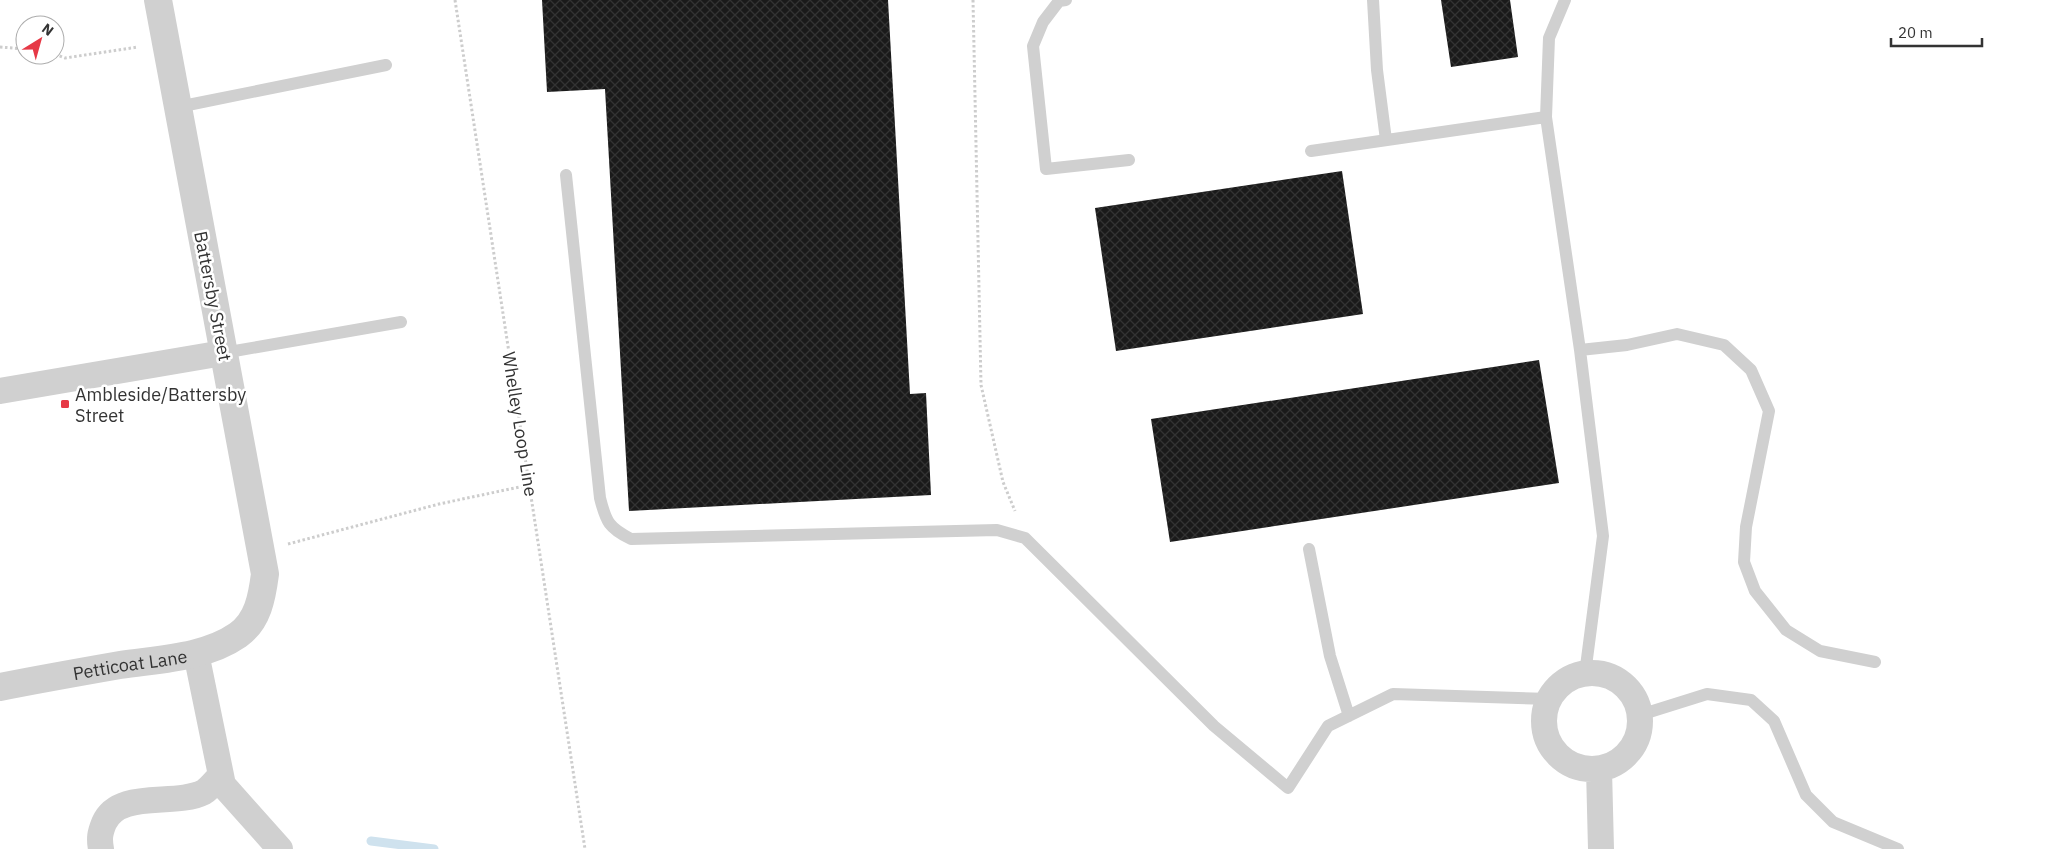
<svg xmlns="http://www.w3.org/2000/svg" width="2066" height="849" font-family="'IBM Plex Sans',sans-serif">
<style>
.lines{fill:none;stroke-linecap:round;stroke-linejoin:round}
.stream{stroke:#cfe2ee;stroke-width:9}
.building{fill:url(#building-cross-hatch)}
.path{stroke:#cdcdcd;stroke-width:3;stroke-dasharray:2.5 2.5;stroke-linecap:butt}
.service{stroke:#d0d0d0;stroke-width:12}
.minor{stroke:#d0d0d0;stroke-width:26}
.tertiary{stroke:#d0d0d0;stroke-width:28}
.poi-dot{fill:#e63946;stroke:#fff;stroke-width:2}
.labels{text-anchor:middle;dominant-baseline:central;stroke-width:5;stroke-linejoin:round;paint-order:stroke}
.street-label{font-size:18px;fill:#333;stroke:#fff}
.poi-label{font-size:18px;fill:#333;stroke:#fff;text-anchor:start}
</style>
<defs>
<pattern id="building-cross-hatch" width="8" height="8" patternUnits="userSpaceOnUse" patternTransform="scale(1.25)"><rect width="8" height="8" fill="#1a1a1a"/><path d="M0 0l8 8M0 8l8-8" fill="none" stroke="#333"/></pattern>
</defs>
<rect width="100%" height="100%" fill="#fff"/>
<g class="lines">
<path class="stream" d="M371,841L434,849"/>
</g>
<path class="building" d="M542,0H888L910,394L926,393L931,495L629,511L605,89L547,92Z
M1441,0H1510L1518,57L1451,67Z
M1342,171L1363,314L1116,351L1095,208Z
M1539,360L1559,483L1170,542L1151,419Z"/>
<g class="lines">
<path class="path" d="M455,0L585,849
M973,0L981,385L1003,482L1015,511
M0,47L25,49
M55,54L65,58L138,47
M288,544L439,504L529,485"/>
<path class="service" d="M1066,0L1059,1L1043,22L1033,46L1046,169L1129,160
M1373,0L1377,70L1386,140
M1565,0L1549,38L1546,117L1580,350L1603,536L1585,674
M178,107L386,65
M1311,151L1546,117
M566,175L600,498C606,522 609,528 631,539L997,530L1025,538L1214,726L1288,788L1328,726L1393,694L1550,699
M1580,350L1627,345L1677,334L1724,345L1751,370L1769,411L1746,527L1744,562L1755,591L1786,630L1820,651L1875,662
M223,353L401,322
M1309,549L1330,656L1349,716
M1640,715L1707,694L1751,700L1774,721L1806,795L1833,822L1898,849"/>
<path class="minor" d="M0,391L223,353
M196,653L223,785L280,849
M1544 721a48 48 0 1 1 96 0a48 48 0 1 1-96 0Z
M1599,769L1601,849
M101,849C99,838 100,833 104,823C119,789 174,807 204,792C210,788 216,780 221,775"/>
<path class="tertiary" id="s1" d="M0,687C40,679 80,672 120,665C159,659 205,658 238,635C258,621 262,597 265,574L158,0"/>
</g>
<rect class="poi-dot" x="60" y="399" width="10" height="10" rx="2.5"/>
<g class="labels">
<g class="street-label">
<text transform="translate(213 296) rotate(79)">Battersby Street</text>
<text transform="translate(520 424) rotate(81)">Whelley Loop Line</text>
<text stroke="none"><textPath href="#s1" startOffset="132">Petticoat Lane</textPath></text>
</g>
<g class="poi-label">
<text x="75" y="394">Ambleside/Battersby<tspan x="75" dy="21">Street</tspan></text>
</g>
</g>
<g transform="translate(40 40) rotate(37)"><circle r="24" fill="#ffffff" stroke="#adadad"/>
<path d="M0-4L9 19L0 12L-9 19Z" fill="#e63946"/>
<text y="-8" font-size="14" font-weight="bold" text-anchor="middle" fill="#333333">N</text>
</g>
<path d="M1891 38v8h91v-8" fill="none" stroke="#333333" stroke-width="2.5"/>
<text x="1898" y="38" font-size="15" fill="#333333" stroke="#ffffff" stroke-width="4" paint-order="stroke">20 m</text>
</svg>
